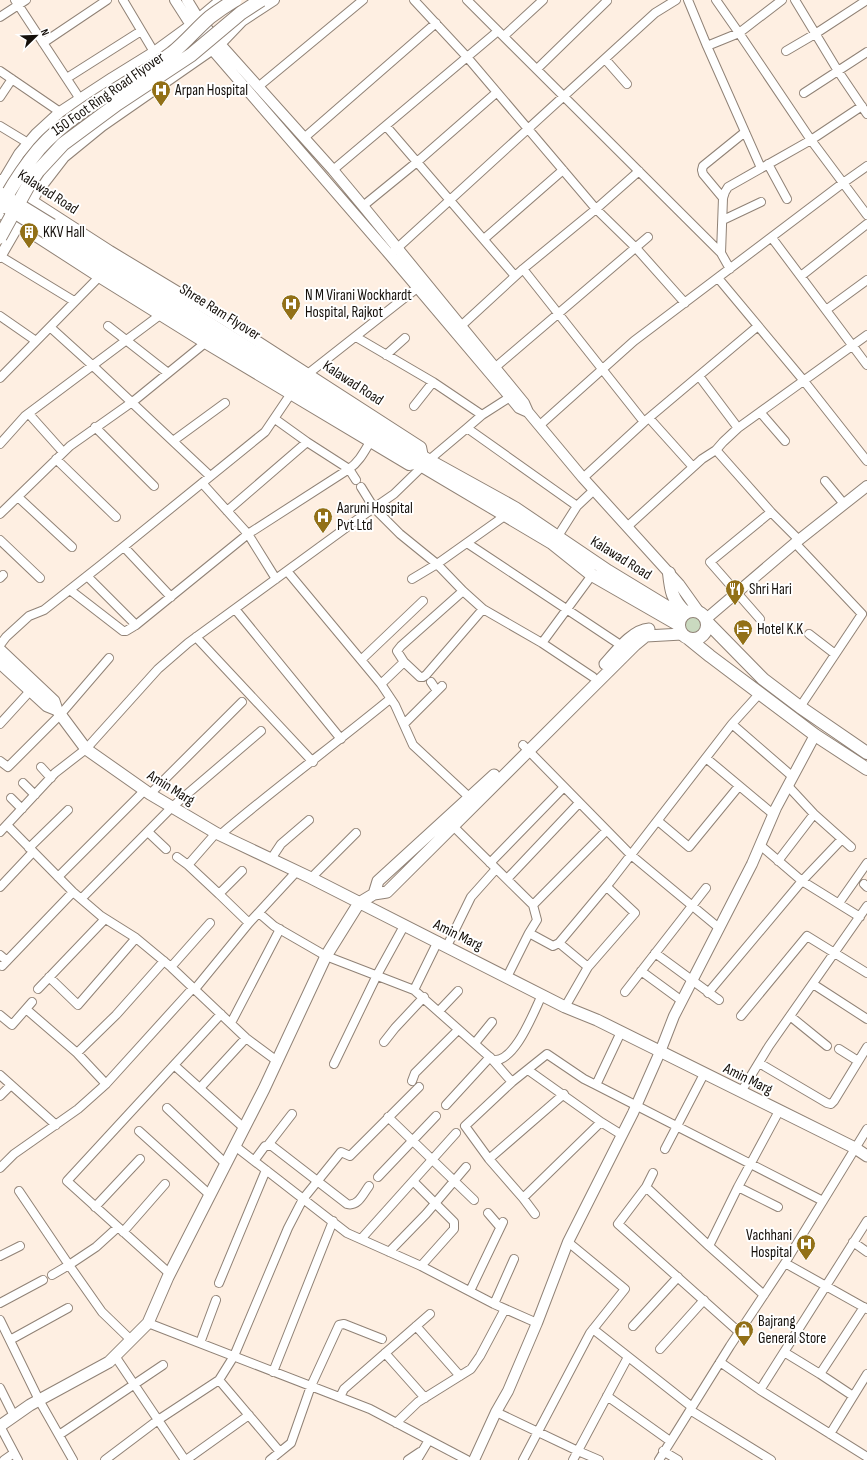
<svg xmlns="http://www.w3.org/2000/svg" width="867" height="1460" font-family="'Sofia Sans Condensed',sans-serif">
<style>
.green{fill:#cadac0}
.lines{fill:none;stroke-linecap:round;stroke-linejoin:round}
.minor-casing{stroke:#908276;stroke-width:10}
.tertiary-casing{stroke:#908276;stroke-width:12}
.secondary-casing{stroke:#908276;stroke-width:13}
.primary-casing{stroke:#908276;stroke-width:14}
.minor{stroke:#fff;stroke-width:8}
.tertiary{stroke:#fff;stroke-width:10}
.secondary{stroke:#fff;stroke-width:11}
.primary{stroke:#fff;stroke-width:12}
.primary-bridge-casing{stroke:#908276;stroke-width:14;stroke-linecap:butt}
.trunk-bridge-casing{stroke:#908276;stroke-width:15;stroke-linecap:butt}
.primary-bridge{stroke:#fff;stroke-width:12}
.trunk-bridge{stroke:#fff;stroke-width:13}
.labels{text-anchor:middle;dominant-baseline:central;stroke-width:4;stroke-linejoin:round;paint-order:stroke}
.poi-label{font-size:15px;fill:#140f0a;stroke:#fff;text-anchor:start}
.street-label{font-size:15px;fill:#140f0a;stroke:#fff}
</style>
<rect width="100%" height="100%" fill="#feefe2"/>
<path class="green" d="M691,614L703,622C712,645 684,640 683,619Z"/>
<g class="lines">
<defs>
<path id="minor" d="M15,0L80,99
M123,0L154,52
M414,0L467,57L596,209L636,248L685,303
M467,0L721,253
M688,0L707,46
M716,0L739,33L782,0
M795,0L838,71L867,114
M0,17L26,0
M504,36L543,0
M43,43L107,0
M786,51L815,34L867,0
M605,59L627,84
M537,69L607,1L606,0
M0,71L60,112
M67,78L141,31
M258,87L363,0
M804,93L867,52
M0,97L12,79
M0,126L28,143
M386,126L515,276
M304,138L436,23
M768,164L787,199
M761,168L707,46L739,33L811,140L867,215
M333,170L498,31
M723,198L703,174L702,170L703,166L745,132
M363,206L417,162L496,93
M723,220L761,202
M772,238L867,365
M484,239L563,170
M393,252L655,13L676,0
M0,256L74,301
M523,269L644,422
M730,269L721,253L723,198L725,192L728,187L811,140L862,106
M801,276L867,224
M718,278L804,381L867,461
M826,310L867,280
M0,316L36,341
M108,326L168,373
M461,326L523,269L596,209L639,171
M50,327L92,365L210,476
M356,337L433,382L482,415
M386,355L405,338
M491,371L648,237
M309,373L417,288
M699,376L738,428
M0,378L99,277
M414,406L433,382
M760,412L785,441
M29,414L63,452
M649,418L693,467
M275,419L307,442L349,469C359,462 364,452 370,442
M540,425L634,341L843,183L867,166
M95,427L154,486
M467,428L577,506L558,536
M173,441L225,403
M0,444L25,416L160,315
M56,459L116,517
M583,478L644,422L758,326
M825,481L844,504
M202,483L248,534L276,579
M361,487L374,508L400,534L437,564L463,591L483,609L542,643
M18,497L72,547
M577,506L594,490
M227,511L307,442
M0,514L70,446L135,400L205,343
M628,526L702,459L716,450
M0,540L40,578
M799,540L771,512L716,450L723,442L738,428L867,335
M467,543L622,646
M795,543L862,614L800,707
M124,547L171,597
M287,571L381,684L395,705L413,745L469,797
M592,575L542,643L593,677
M87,576L136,625L248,534L349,469L356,480
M0,578L3,575
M412,579L437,564L506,515
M70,590L123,631H126L136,625
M463,591L401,646L397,651L404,662L420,677H423L426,675L483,609
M235,609L341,739
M760,619L710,562L771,512
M809,634L835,654
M196,637L313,762
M0,645L6,637L29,616L44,610L101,565L265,432L290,395
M361,660L423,601
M431,682L437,691
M381,684L404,662
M0,724L31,690
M404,724L442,686
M732,724L793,777
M523,745L631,855L719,928
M706,758L773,814
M0,761L8,767L60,715L109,658
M41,767L51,778
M23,783L35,795
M150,794L242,702
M11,798L22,809
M658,821L689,847L739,786
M7,825L73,892L101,916L136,938L171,967L246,1038L277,1061
M455,828L533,905L537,920L529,933
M0,832L55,773L86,749L158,669L188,643L358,519L394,494L429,460L467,428L482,415L510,397
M148,832L166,849
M216,833L188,865L219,894
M220,835C275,788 334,745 390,699
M842,839L851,847
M760,845L802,881L860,917
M29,848L68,810
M177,857L188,865
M271,859L281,844L309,820
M778,861L814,814
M490,863L564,787
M242,871L219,894L249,923L297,871
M58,877L144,791
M311,878L356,833
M507,879L579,803
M864,884L867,887
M0,887L33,852
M81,899L172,807L261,731
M839,903L867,863
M533,905L606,831
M259,913L274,926L326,956L414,990L493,1060C515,1063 534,1011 542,995
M559,943L588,967
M447,946L471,897L496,869
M655,953L719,1000
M0,955L7,961
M2,966L73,892
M171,967L210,923
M641,971L682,1001
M49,977L78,1005L136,938
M507,977L529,933L553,946L559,943L610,882L732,724L760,693
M813,984L867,1019
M38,989L105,919
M195,989L249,923
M414,990L438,941
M625,992L706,888
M708,993L802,881L842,839L814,814L788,786
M565,1007L588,967L635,913L607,887
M26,1009L77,1053L106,1084
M439,1011L458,991
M0,1015L12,1025L32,1002
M741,1016L807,936L867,973
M790,1016L827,1046
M231,1023L280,929
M621,1032L596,1085L823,1201
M384,1042L395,1028L424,997
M475,1043L492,1022
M839,1049L858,1061
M77,1053L116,1015L164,961
M759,1063L827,1103L831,1104L834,1101L867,1047
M334,1064L377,975L404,926
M174,1065L244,1128
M528,1070L601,1122
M0,1075L56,1125
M412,1081L415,1073L458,1030
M200,1088L246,1038
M741,1092L769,1046L867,906
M0,1096L11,1085
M446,1105L490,1057L512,1082
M167,1108L226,1164
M388,1117L474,1200
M139,1131L210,1195
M268,1145L292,1114
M235,1146L347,1233L421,1266L494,1304L537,1323
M665,1149L704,1074
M489,1159L564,1094
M254,1161L265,1146H272L347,1204C358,1207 363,1194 369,1186
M0,1168L14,1154L78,1109L106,1084L193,988
M653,1173L646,1187L618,1224L739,1332
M378,1177L436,1116
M413,1181L454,1222V1229L421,1266
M646,1187L709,1246
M738,1187L778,1207
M19,1191L69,1265L52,1275
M523,1198L489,1159L465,1126L512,1082L547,1054L584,1079L596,1085
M95,1207L140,1159
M488,1213L500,1227
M535,1214L523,1198L601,1122L622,1135
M867,1221L760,1390L867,1457
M118,1227L96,1247L69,1265L102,1312L131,1340
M123,1232L165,1184
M361,1239L456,1133
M853,1242L867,1252
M389,1252L426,1214L466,1167
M0,1256L20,1246
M785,1263L867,1309
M170,1274L67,1181L221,1014
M219,1283L266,1170
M470,1291L503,1222
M764,1295L709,1246L738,1187L779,1111
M0,1303L43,1280
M494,1304L514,1259
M0,1320L39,1400L73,1460
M148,1323L370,1409L467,1460
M416,1326L460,1376
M633,1326L678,1277
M593,1329L692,1407
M10,1340L68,1308
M200,1343L216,1300
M660,1349L704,1300
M784,1352L820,1374L864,1307
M385,1353L425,1398
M115,1356L185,1460
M720,1362L760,1390
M273,1372L333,1221
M820,1374L853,1396
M0,1388L14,1416
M607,1396L670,1441
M340,1397L344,1389L430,1314
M690,1410L771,1460
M496,1412L578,1451L599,1460
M396,1423L418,1402L471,1369L480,1356L505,1309
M0,1426L18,1460
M830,1434L867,1374
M59,1435L163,1365
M663,1451L678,1460
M280,1452L219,1380L234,1356L288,1228L303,1199L341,1152L350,1156L419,1087
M4,1460L14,1453
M105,1460L158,1420L219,1380
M186,1460L249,1415
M270,1460L291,1443L311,1386L339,1325L344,1324L382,1339
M408,1460L420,1452
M417,1460L429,1440
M523,1460L590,1333L625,1289L568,1242
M573,1460L628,1357
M659,1460L730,1346L785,1263L867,1129"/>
<path id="tertiary" d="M175,0L191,25L390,255L510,397L519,408L528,412
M187,0L198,18L220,44L333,170L363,206L524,403L528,412L583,478L679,584L699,612
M0,180L110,251L226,321L421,447L423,457
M0,186L19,154L36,134L60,112L112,78L154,52L191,25L221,0
M30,205L37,192L64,157L102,126L220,44L242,21L274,0
M0,213L99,277L205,343L409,465L418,463
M0,257L22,219
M706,619L795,543L867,486
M474,1460L496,1412L508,1391L537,1323L568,1242L633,1113L660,1052L674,1016L752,864L776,808L815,735"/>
<path id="secondary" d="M0,650L54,701L57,710L86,749L150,794L216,833L311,878L565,1007L597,1020L855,1148L867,1156
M0,663L47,706L57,710
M605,664C616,652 632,630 649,629
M374,894L378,881L494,775
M0,1426L30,1405L109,1362L148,1323L168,1277L264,1089L326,956L359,903L374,894L387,892L635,645L646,636L682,634"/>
<path id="primary" d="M52,225L423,457L515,508L608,571L682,616
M47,233L243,357L407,457L552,543L592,575L679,625
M669,573C671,592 672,599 686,613
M679 625a14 14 0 1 1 28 0a14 14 0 1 1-28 0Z
M708,623L763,679L800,707L867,753
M689,639L710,656L815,735L867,769"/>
</defs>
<use href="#minor" class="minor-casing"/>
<use href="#tertiary" class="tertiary-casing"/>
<use href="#secondary" class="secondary-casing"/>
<use href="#primary" class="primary-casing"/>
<use href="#minor" class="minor"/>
<use href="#tertiary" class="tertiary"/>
<use href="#secondary" class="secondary"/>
<use href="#primary" class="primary"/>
<defs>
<path id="primary-bridge" d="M0,193L52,225
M6,207L47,233"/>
<path id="trunk-bridge" d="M0,208C11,187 24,167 39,149C75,108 129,85 172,53C186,42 197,28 210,17C218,11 227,5 235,0
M0,237L28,186L38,171L63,144L117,104L191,55L241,13L261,0"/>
</defs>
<use href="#primary-bridge" class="primary-bridge-casing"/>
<use href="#trunk-bridge" class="trunk-bridge-casing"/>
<use href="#primary-bridge" class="primary-bridge"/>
<use href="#trunk-bridge" class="trunk-bridge"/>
</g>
<defs>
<symbol id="hospital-pin" viewBox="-11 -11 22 30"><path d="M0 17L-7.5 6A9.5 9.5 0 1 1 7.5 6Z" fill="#927017" stroke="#fff"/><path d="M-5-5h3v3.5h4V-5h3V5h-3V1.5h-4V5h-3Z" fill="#fff"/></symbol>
<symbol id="building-pin" viewBox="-11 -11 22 30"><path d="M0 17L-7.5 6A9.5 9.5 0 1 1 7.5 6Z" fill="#927017" stroke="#fff"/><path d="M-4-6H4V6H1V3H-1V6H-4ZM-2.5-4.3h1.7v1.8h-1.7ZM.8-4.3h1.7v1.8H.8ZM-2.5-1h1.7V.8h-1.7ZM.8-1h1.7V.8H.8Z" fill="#fff"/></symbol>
<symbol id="restaurant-pin" viewBox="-11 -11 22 30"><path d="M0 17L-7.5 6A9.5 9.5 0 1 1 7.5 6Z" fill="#927017" stroke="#fff"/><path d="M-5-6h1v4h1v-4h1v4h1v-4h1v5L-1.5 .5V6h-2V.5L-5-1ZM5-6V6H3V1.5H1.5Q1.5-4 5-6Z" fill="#fff"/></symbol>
<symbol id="hotel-pin" viewBox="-11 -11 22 30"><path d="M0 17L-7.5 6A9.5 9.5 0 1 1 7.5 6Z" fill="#927017" stroke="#fff"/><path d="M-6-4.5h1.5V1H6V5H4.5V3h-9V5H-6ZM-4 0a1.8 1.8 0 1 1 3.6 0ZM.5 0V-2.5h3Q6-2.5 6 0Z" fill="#fff"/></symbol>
<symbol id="shop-pin" viewBox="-11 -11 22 30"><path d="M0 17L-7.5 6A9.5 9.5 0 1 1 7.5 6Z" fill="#927017" stroke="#fff"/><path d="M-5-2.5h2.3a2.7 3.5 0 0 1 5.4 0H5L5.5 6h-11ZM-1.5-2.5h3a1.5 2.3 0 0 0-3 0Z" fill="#fff"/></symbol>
</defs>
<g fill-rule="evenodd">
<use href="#hospital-pin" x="150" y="79" width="22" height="30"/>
<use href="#building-pin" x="18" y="221" width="22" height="30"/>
<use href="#hospital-pin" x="280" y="293" width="22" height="30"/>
<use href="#hospital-pin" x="312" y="506" width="22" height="30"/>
<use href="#restaurant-pin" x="724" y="578" width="22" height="30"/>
<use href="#hotel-pin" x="732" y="618" width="22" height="30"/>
<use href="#hospital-pin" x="795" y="1233" width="22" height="30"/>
<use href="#shop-pin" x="733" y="1319" width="22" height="30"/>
</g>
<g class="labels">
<g class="poi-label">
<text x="175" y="90">Arpan Hospital</text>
<text x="43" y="232">KKV Hall</text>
<text x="305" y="295">N M Virani Wockhardt<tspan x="305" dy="17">Hospital, Rajkot</tspan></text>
<text x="337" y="508">Aaruni Hospital<tspan x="337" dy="17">Pvt Ltd</tspan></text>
<text x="749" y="589">Shri Hari</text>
<text x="757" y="629">Hotel K.K</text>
<text x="792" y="1235" text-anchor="end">Vachhani<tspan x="792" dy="17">Hospital</tspan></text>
<text x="758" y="1321">Bajrang<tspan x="758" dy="17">General Store</tspan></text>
</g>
<g class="street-label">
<text transform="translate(108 94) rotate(-35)">150 Foot Ring Road Flyover</text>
<text transform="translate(48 192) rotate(33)">Kalawad Road</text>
<text transform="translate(220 312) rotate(32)">Shree Ram Flyover</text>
<text transform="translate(353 383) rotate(33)">Kalawad Road</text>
<text transform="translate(621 558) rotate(32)">Kalawad Road</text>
<text transform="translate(171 788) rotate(32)">Amin Marg</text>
<text transform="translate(458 935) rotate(26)">Amin Marg</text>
<text transform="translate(748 1079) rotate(26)">Amin Marg</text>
</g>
</g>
<g transform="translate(36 36) rotate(67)" stroke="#ffffff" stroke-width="3" paint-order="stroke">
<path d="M0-3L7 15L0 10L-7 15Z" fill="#140f0a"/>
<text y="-6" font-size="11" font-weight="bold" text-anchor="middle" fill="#140f0a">N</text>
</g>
</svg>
